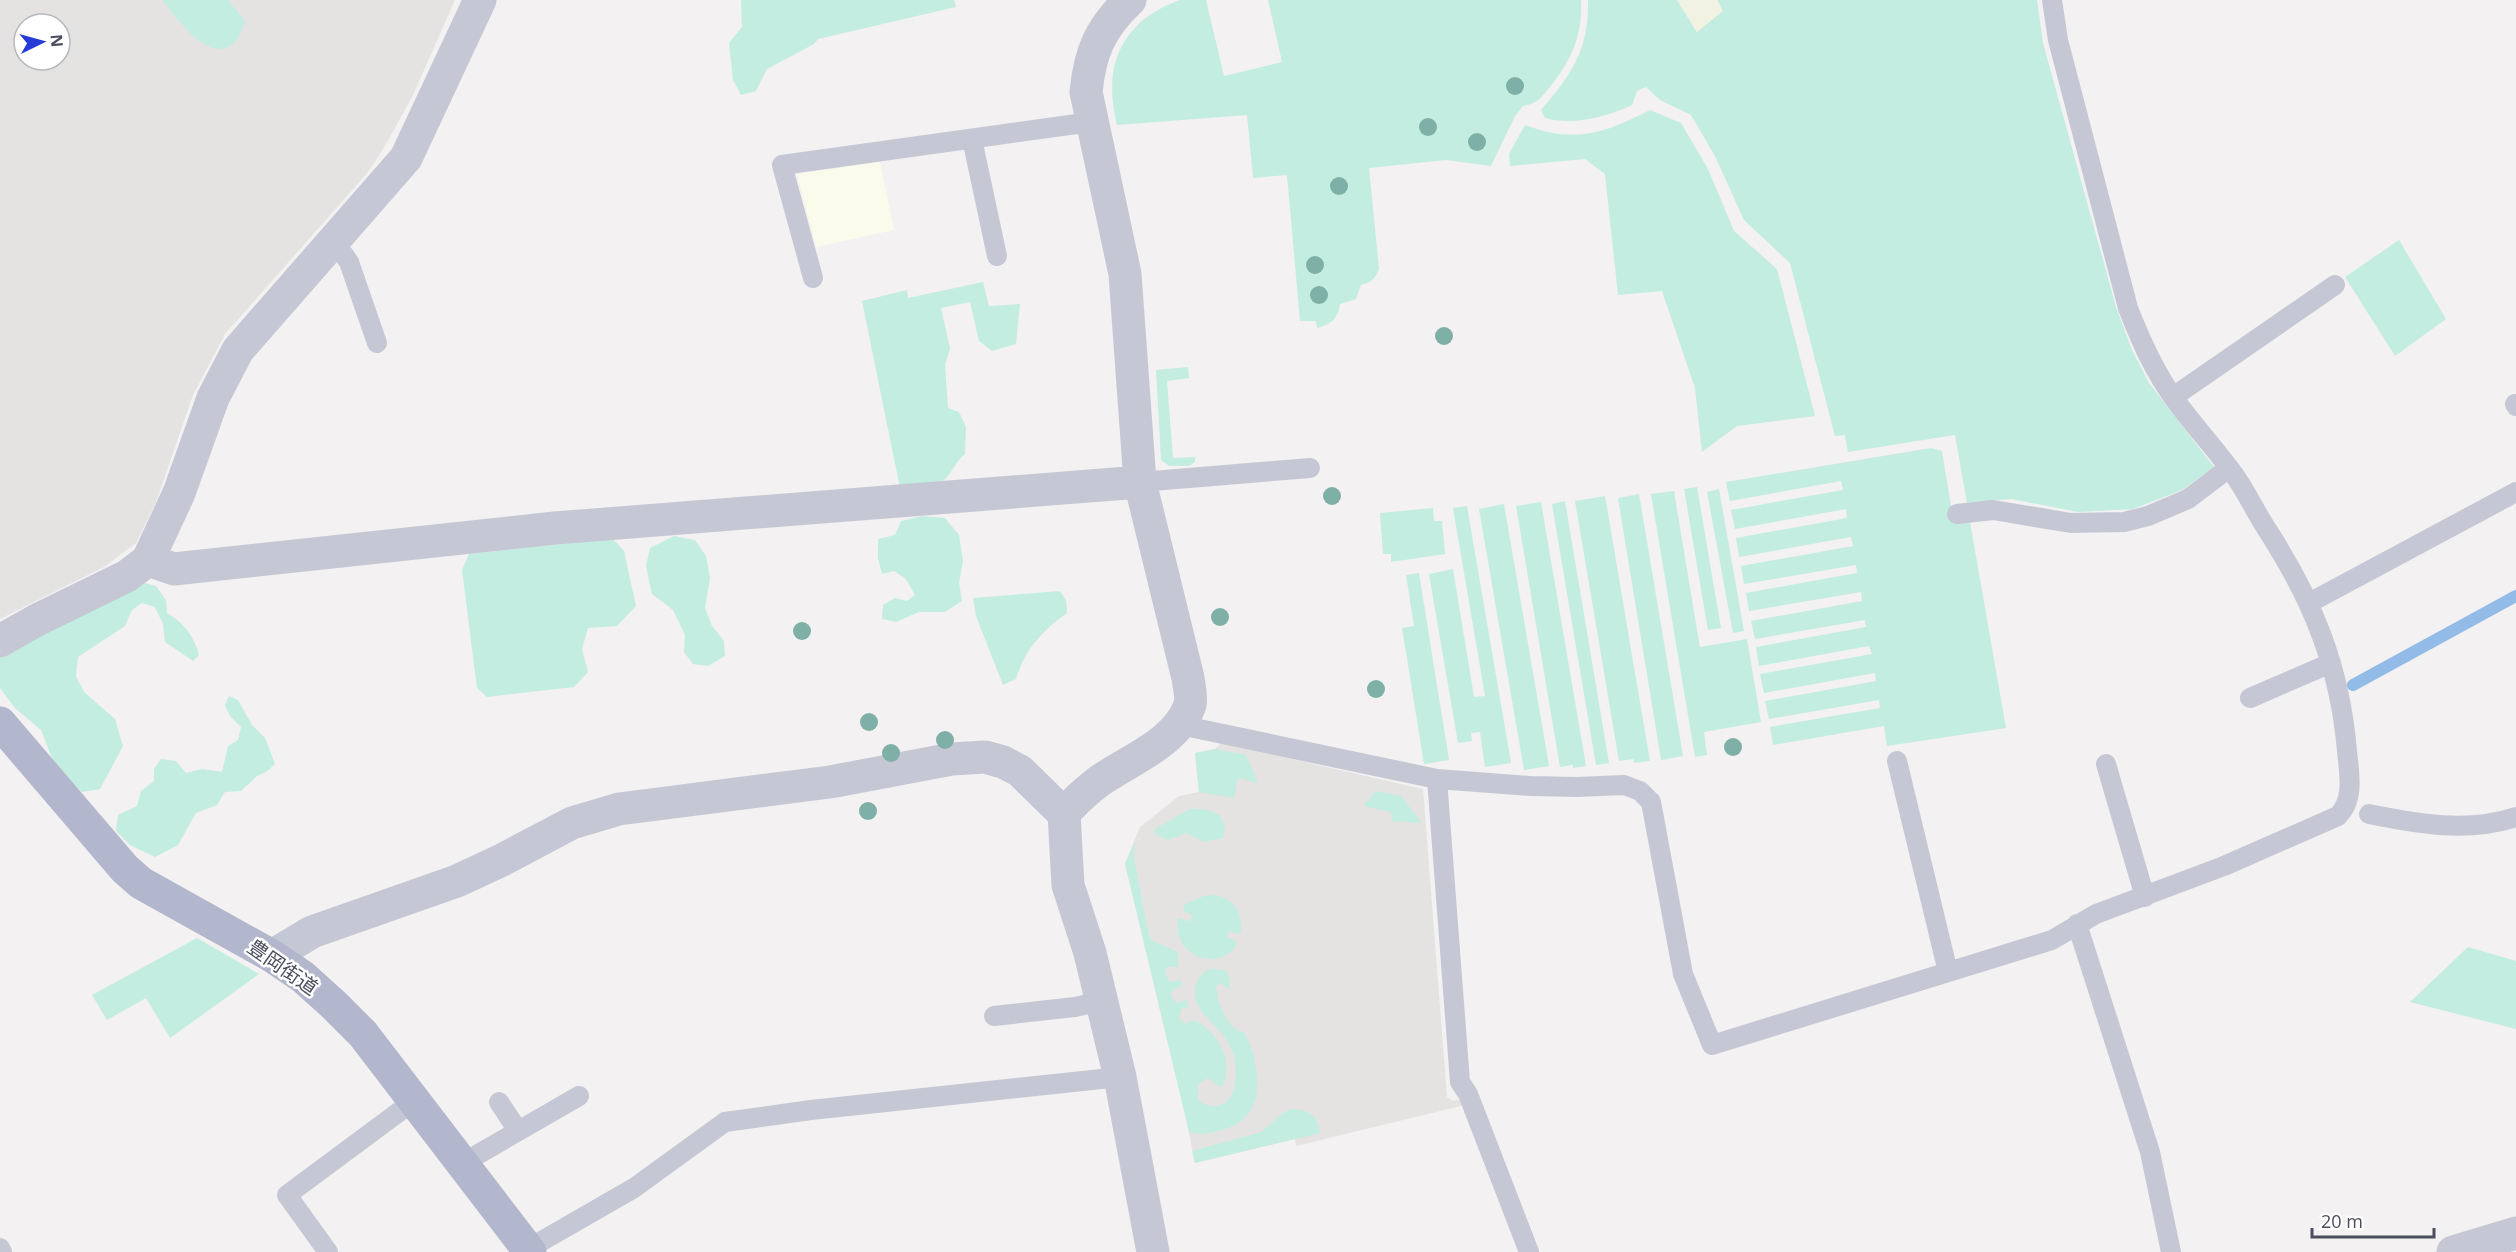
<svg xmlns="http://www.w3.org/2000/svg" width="2516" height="1252" font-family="'Open Sans','Noto Sans JP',sans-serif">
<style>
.commercial{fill:#fbfbec}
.education{fill:#e4e3e2;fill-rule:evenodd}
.green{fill:#c3ede0}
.sand{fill:#f2f2e3}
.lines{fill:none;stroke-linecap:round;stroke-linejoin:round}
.stream{stroke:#93bbe7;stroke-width:12}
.lane{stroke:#c5c8d4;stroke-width:20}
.street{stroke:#c5c8d4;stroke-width:33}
.primary{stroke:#b2b7cd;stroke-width:33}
.tree{fill:#7eb0a7}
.labels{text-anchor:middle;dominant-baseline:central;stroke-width:5;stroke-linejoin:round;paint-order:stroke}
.street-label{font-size:20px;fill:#4a4e5d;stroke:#fff}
</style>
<rect width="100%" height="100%" fill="#f3f1f1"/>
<path class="commercial" d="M880,162L894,230L816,247L797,174Z"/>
<path class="education" d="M0,0H455L413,95L386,144L369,171L225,334L193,395L156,502L136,543L104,567L0,619ZM24,24H60V60H24Z
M1221,743L1423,789L1447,1097L1453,1101L1463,1099L1465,1105L1296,1146L1295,1139L1195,1163L1181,1093L1125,864L1140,827L1179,796L1199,792L1195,753L1215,749Z"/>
<path class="green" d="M162,0H228L245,21C243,26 241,34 238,38C213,72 176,17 162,0Z
M741,0H954L956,7L818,39L814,44L767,69L756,91L741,95L733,80L729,43L742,27Z
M1180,0H1206L1224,76L1282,62L1268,0H1581C1583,34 1571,62 1549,88C1541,98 1537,104 1523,106L1515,116L1491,166L1446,160L1369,168L1379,269C1375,279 1372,282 1361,285L1356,299L1340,304C1338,319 1331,324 1317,328L1316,321H1300L1287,175L1253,178L1247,115L1117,125C1102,66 1121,21 1180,0Z
M1588,0H1677L1697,32L1722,11L1717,0H2037L2043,43L2116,307L2132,350L2149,383L2214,467L2182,490L2133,509L2078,512L2011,499L1967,503L1955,435L1848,452L1845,435L1835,436L1790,263L1744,220L1715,156L1691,115L1660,100L1646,87L1637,91L1632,105C1607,117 1572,126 1545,118L1541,110C1572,74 1589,50 1588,0Z
M1650,110L1681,123L1708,169L1734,231L1777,269L1815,416L1737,426L1702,452L1695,388L1662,291L1618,295L1605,174L1585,159L1510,166L1509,154L1525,125C1574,144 1606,133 1650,110Z
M2399,240L2446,319L2395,356L2345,277Z
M983,282L989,306L1020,304L1016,344L992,351L979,341L970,302L941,308L950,348L945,365L948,408L959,412L966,427L965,454C956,461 954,469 947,477C937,489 916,487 900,488L862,301L907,290L908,298Z
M1188,367L1189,378L1167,381L1173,458L1195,457V462L1189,466H1169L1161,460L1156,370Z
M1931,448L1942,451L1954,524L1970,522L2006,728L1887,746L1884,726L1773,745L1770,727L1880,708L1879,700L1769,719L1765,701L1876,681L1875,673L1764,693L1760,674L1872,654L1869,646L1759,666L1756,647L1866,627L1865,620L1755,639L1751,621L1862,601L1861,592L1749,611L1746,593L1857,573L1856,565L1744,584L1741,566L1853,546L1851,537L1739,557L1736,538L1847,518L1846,509L1735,529L1731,510L1843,490L1841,481L1730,501L1726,482Z
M1697,487L1721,628L1708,630L1684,489Z
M1719,489L1744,631L1733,633L1707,492Z
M1674,491L1700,647L1747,639L1761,722L1704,732L1707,755L1695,757L1651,494Z
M1639,494L1683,756L1661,760L1618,498Z
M1605,496L1650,761L1634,763L1633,759L1619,761L1575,501Z
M1565,501L1609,763L1596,765L1552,504Z
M1541,502L1586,766L1573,768V765L1560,767L1516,506Z
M1504,504L1549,766L1524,770L1479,509Z
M1467,506L1511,763L1485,767L1480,732L1471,733L1472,741L1458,743L1429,574L1453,569L1474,697L1485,696L1453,508Z
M1433,508L1434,521H1442L1445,554L1391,562V554H1383L1380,513Z
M922,516L945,518L959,535L963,561L959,583L962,601L945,612H919L896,622L882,619L883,605L895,598L907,601L915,595L906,579L894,571L882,574L878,558V539L895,535L901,521Z
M674,536L695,540L706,556L710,578L705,608L712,626L724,641L725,656L708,666L693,664L684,652L685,635L673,610L652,594L646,566L650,548Z
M612,538L624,551L636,606L617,626L588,628L582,649L588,672L574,687L487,697L477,688L462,570L469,554Z
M1419,573L1449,760L1424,764L1402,628L1414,626L1406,575Z
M141,582L156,586L166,600L167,613C184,623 194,636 199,655L193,661L165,642L163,624L155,607L142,603L132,610L125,626L78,657L76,676L84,692L115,719L123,746L100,789L82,792L64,776L51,756L41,730L15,708L0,688V654Z
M1060,591L1066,600L1067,613C1042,631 1025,649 1016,679L1003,685L976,616L973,598Z
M229,696L238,700L252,725L265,738L275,764L266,772L257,776L241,791L225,792L217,805L196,813L178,845L155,857L130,845L116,831L118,815L137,806L141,791L154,781V769L161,759L176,761L186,773L202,769L222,772L228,746L238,740L241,727L230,716L225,705Z
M1215,749L1246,755L1258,783L1238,778L1234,798L1199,792L1195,753Z
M1376,791L1401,796L1422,823L1392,821L1391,812L1363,806Z
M1190,809H1204L1219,814L1225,826L1223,838L1204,842L1186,833L1168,840L1154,834L1155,829Z
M1135,841L1134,859L1149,936C1157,947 1170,945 1178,953V967H1168L1165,972L1169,981L1175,982L1180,979L1182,986L1173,990L1171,995L1174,1000L1179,1003L1186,999L1189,1007L1182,1008L1179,1018L1186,1024L1194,1020C1217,1031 1234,1060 1223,1085L1218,1086L1208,1078L1198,1084V1099C1202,1104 1207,1106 1214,1106C1239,1105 1238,1070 1233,1053C1226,1030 1201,1019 1196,1000C1193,986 1197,976 1209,969L1224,970L1229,974L1230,990L1220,983L1216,986C1217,1002 1227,1030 1245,1033C1260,1065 1269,1116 1225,1129C1212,1133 1202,1136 1189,1132L1125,864Z
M1214,895C1234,898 1243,913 1241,932L1238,934L1229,931L1227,937L1236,941V946C1216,974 1171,953 1178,919L1181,918L1190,922L1192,915L1183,911L1185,904L1204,896Z
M197,938L259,974L170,1038L146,998L107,1020L92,995Z
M2468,947L2516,961V1029L2410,1002Z
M1292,1109C1309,1110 1318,1115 1320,1133L1195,1163L1192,1151L1262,1132L1283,1113Z"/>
<path class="sand" d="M1677,0H1717L1723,11L1697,32Z"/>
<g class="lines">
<path class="stream" d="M2353,685L2516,596"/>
<path class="lane" d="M972,139L997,256
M334,241L349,262L377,343
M813,278L782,165L1091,122
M2173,397L2335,285
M2515,404L2516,406
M1140,482L1310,468
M1957,514L1993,510L2071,523L2124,522L2148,516L2188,499L2229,468
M2309,603L2516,492
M2250,698L2331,663
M1180,725L1437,779L1530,786L1577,787L1624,785L1640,791L1651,802L1683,974L1712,1045L2052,940L2096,914L2224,866L2338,816C2355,799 2349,773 2347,751C2340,667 2313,601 2268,531C2256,513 2247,493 2235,476C2216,449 2192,424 2173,397C2153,369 2140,339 2128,308L2058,40L2052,0
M1897,761L1948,972
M2106,764L2145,897
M1437,779L1460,1082L1468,1094L1529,1252
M2369,814C2418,824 2468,833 2516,817
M2077,924L2150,1152L2171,1252
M994,1016L1075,1007L1102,1001
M499,1102L518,1131
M463,1163L579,1096
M0,1248L2,1252
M528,1249L634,1188L725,1122L811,1110L1120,1077
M328,1252L287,1195L415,1100"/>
<path class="street" d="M1130,0C1100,28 1090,52 1086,92L1125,274L1140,482L1188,678C1189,686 1192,698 1190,705C1176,744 1128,760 1098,782C1085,792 1074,802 1064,814L1068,885L1090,953L1120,1077L1153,1252
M148,560L174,569L555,528L1140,482
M0,641L37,620L127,576L148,560L179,493L213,398L238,350L406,158L480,0
M272,956L312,932L457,881L500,861L572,823L619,809L830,782L952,759L985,757L1003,762L1020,771L1064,814
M2453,1252L2516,1233"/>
<path class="primary" d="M0,723L125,869L141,883L272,956L303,977L334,1005L363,1034L530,1252"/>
</g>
<g class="tree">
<circle cx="1515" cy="86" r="9"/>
<circle cx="1428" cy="127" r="9"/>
<circle cx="1477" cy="142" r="9"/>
<circle cx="1339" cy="186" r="9"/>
<circle cx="1315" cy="265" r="9"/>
<circle cx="1319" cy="295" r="9"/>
<circle cx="1444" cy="336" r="9"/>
<circle cx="1332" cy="496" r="9"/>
<circle cx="1220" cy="617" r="9"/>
<circle cx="802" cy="631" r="9"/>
<circle cx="1376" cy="689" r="9"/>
<circle cx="869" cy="722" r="9"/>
<circle cx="945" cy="740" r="9"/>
<circle cx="1733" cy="747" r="9"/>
<circle cx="891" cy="753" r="9"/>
<circle cx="868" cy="811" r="9"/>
</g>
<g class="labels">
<g class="street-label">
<text transform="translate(283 967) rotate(35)">豊岡街道</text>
</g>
</g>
<g transform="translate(42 42) rotate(85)"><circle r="28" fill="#ffffff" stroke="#b7b8be" stroke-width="1.5"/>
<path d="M0-4.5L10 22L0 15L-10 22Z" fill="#253bd8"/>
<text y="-9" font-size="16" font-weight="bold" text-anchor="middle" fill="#4a4e5d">N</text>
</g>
<path d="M2312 1228v9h122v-9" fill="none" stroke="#4a4e5d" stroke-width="3"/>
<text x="2321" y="1228" font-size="18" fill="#4a4e5d" stroke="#ffffff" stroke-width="4.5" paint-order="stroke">20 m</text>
</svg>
